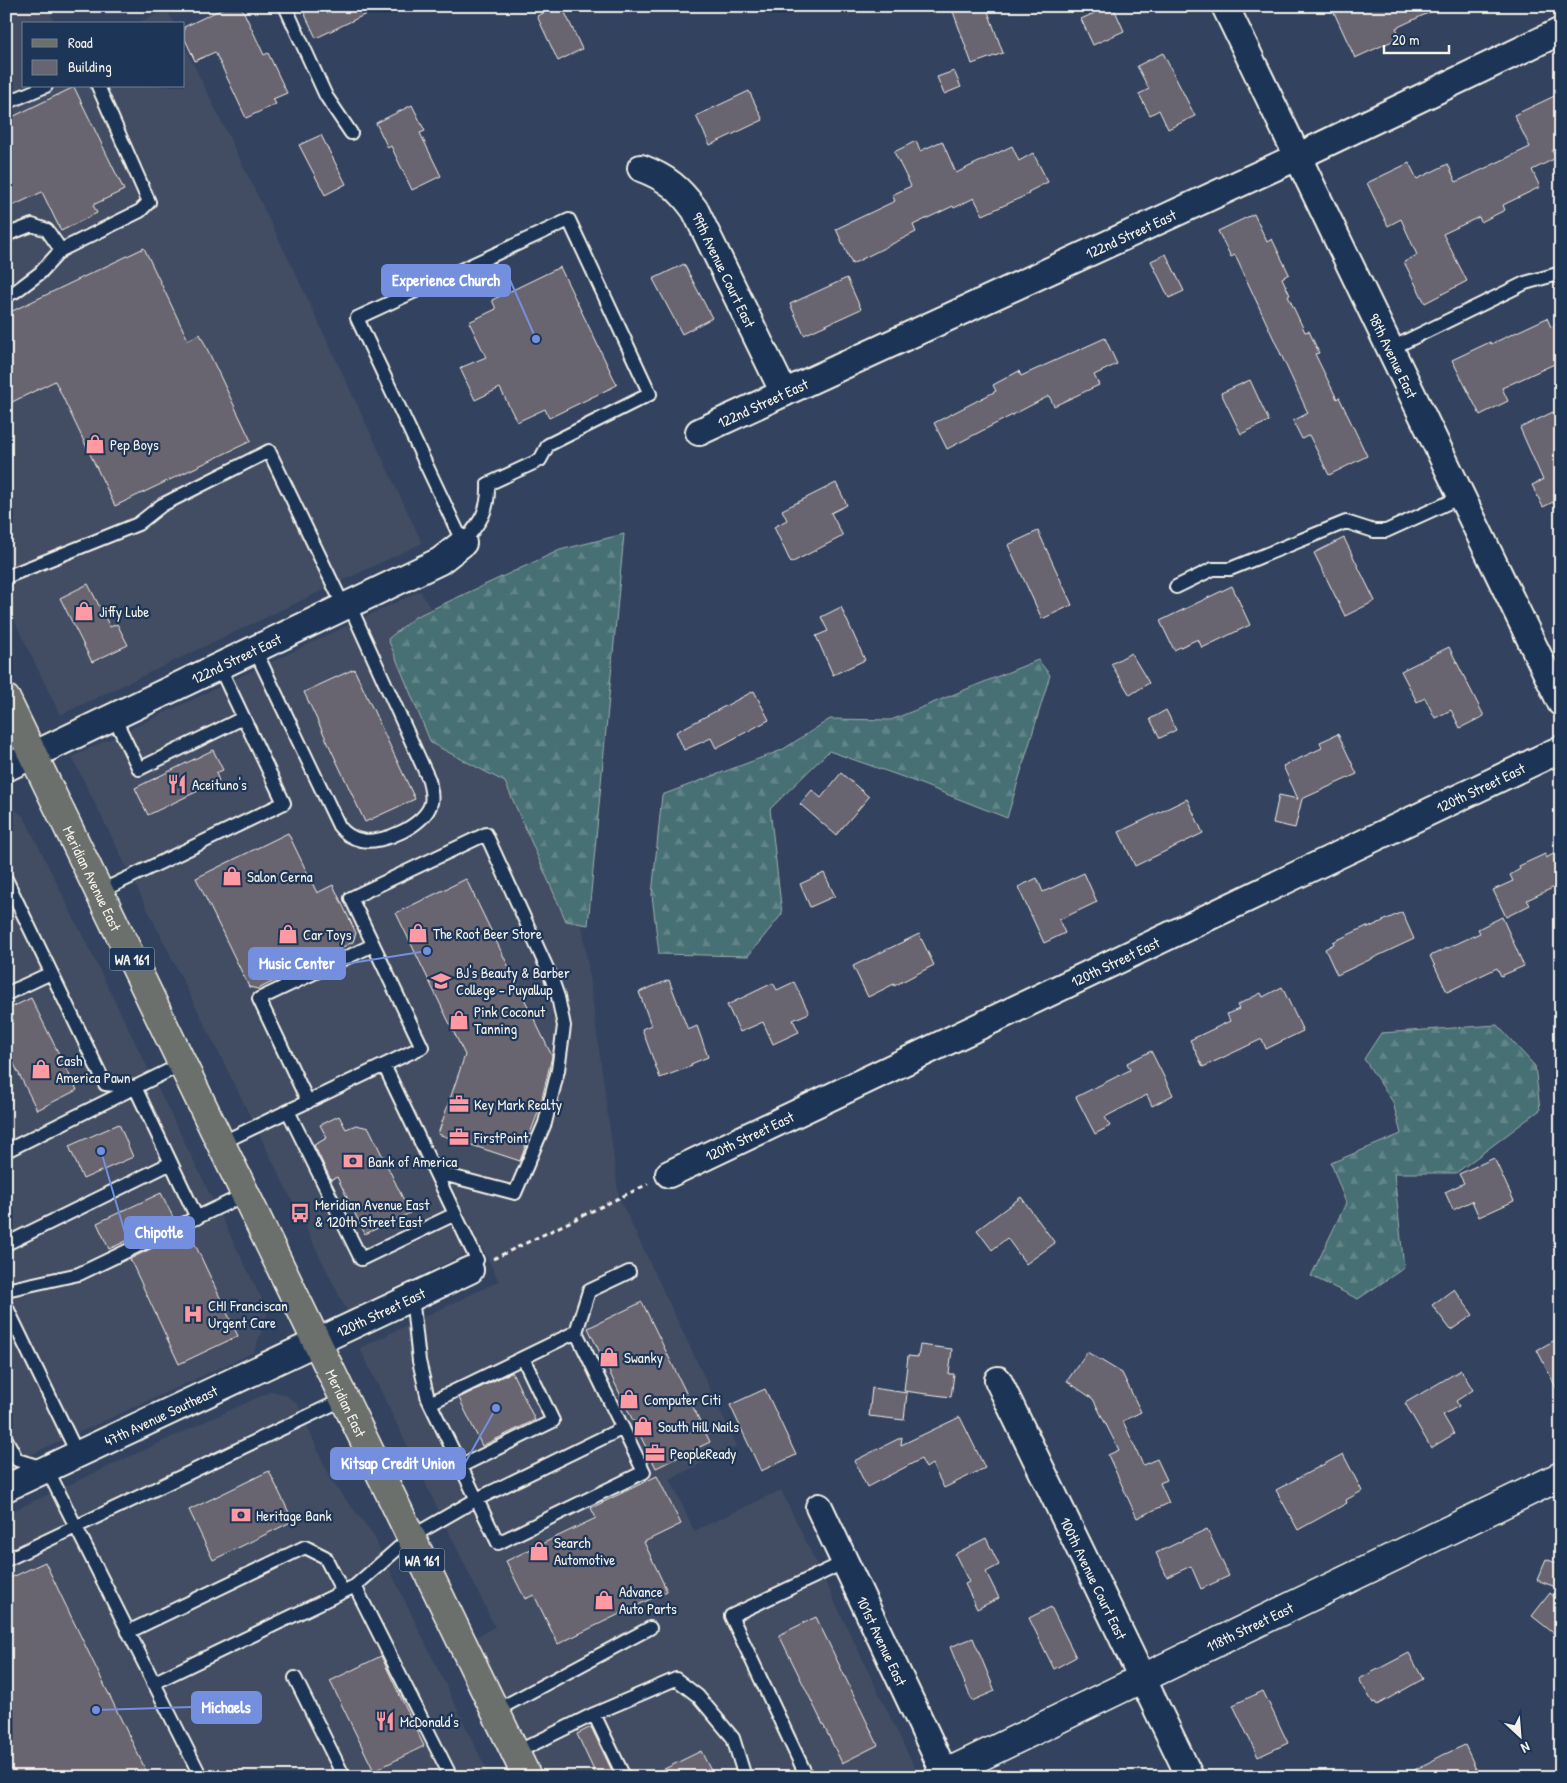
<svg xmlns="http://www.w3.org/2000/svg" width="1567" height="1783" font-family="'Patrick Hand',sans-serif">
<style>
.built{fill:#434d64}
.forest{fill:url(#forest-firs);stroke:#9eb0ae}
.building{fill:#676571;stroke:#f4f1e8}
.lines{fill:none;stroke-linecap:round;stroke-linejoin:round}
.service-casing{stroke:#f4f1e8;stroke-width:16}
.minor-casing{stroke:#f4f1e8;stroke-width:30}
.tertiary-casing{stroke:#f4f1e8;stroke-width:31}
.primary-casing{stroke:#f4f1e8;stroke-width:31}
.path{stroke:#f4f1e8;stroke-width:3;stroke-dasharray:5 4;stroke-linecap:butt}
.service{stroke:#1d3557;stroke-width:12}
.minor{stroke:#1d3557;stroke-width:26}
.tertiary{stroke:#1d3557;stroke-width:28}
.primary{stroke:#6c706d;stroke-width:28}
.labels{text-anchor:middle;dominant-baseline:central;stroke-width:4.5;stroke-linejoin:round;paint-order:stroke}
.shield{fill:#1d3557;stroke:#b4b9bc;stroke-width:1}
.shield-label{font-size:14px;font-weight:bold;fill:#f4f1e8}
.street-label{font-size:15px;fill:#f4f1e8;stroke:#1d3557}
.poi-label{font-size:15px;fill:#f4f1e8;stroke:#1d3557;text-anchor:start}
.leader{fill:none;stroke:#738fde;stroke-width:2}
.callout-dot{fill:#738fde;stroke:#1d3557;stroke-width:2}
.callout{fill:#738fde;stroke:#738fde;stroke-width:2}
.callout-label{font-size:16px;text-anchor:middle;font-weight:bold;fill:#fff}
</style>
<defs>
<pattern id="forest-firs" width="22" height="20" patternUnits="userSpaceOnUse" patternTransform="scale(1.25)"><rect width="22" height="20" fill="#477074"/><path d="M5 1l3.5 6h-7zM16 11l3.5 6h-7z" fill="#628588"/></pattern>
</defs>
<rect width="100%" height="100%" fill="#33435f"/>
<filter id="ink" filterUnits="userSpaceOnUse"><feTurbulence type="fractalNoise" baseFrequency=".02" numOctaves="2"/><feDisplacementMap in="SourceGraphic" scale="10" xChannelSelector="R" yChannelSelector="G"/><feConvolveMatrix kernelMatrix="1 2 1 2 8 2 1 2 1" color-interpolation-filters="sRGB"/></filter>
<g filter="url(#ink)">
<path class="built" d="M6,6H47L55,24H24V86H184V45L298,279L422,543L60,715L6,603Z
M167,9L174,24H136Z
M420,591L553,813L574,865L619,1198L737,1446L670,1479L694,1531L781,1490L919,1777H527L462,1644L495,1627L360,1348L499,1281L481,1246L347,1311L72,757Z
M6,805L12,807L24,817L268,1312L254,1352L6,1466Z
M272,1391L286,1395L298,1405L331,1481L372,1533L490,1777H6V1514Z"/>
<path class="forest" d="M624,534L588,925L566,921L505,782L431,743L388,639L415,617L560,550Z
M1038,660L1050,675L1007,818L903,777L829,751L770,809L782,914L748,956L659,954L652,895L662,795L782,750L830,719L891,720Z
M1497,1025L1535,1066L1540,1110L1456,1173H1394L1404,1268L1358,1299L1311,1276L1346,1203L1331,1163L1401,1134L1393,1102L1364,1059L1381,1033Z"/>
<path class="building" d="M228,6H241L264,55L268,53L287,93L273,99L276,104L246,118L215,52L195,61L184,37V27Z
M301,6H383L316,38Z
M558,6H562L582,49L558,61L537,16Z
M951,6H986L1003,53L972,64Z
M1110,6H1113L1124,31L1093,45L1081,19Z
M1331,6H1443L1396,28L1401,37L1355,58Z
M1163,53L1195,116L1168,129L1159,110L1150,115L1139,94L1149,89L1137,66Z
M954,71L961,87L944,94L937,77Z
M74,87L124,190L93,205L97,213L61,231L42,192L6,209V120Z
M749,91L763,120L710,145L696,116Z
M1561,93V146L1552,151L1556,158L1532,170L1540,187L1503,205L1505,210L1481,222L1479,217L1443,234L1467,281L1425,303L1404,262L1417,255L1401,219L1388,226L1367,183L1409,163L1417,179L1448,164L1456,182L1530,147L1514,115Z
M412,105L425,131L420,133L441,176L412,190L391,146L388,148L376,123Z
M321,135L346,184L325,195L299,145Z
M916,141L920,151L942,141L956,173L1012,146L1019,161L1033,153L1048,182L1028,192L1029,194L983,215L974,198L954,208L953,206L913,225L916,232L852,264L836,229L895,201L892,195L911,186L894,152Z
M1254,214L1267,242L1272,239L1289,274L1282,278L1290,295L1288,296L1305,332L1309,331L1319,353L1315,354L1337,399L1339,397L1367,456L1329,475L1309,435L1302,439L1293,421L1308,413L1235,255L1231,257L1218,231Z
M144,248L188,340L200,334L251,441L115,506L55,381L6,405V314Z
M1166,254L1184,291L1169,298L1151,261Z
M684,264L712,318L682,334L653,279Z
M560,267L617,385L549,418L545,409L517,422L500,388L475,400L460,368L486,357L469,322L496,309L492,300Z
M847,278L861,309L804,335L790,304Z
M1547,318L1551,327L1561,323V361L1502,388L1508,401L1480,415L1452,360L1490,342L1491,344Z
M1105,338L1117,364L1094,375L1099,385L1054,406L1049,396L947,449L934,423L996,391L993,385L1019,371L1021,376Z
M1250,380L1269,421L1241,434L1221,393Z
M1553,412L1561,430V518L1553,502L1543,507L1532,485L1543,480L1520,428Z
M836,483L847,505L831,513L843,536L791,563L774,527L787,520L782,510Z
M1038,531L1072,605L1042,619L1008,545Z
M1344,538L1375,601L1345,616L1314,553Z
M88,584L110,627L117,624L128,645L92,662L60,598Z
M1232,586L1250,625L1202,648L1198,639L1174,650L1160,621Z
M841,607L865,660L833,675L816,636L828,631L821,617Z
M1449,647L1484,716L1460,728L1451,710L1435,718L1425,698L1417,702L1401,671Z
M1131,653L1149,683L1130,695L1111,664Z
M354,669L415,799L365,822L304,692Z
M754,691L769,720L716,748L711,738L684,750L676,732Z
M1166,710L1176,730L1160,738L1150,719Z
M1338,734L1357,774L1302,799L1295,828L1273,823L1279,795L1298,799L1283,766L1322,748L1320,742Z
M213,750L223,770L216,773L219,781L148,815L135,788Z
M841,773L869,797L836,835L800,804L812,790L821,798Z
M1187,799L1203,833L1135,866L1119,832Z
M288,833L317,893L333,885L356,933L353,942L258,989L249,987L196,878Z
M1561,850V884L1527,900L1530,905L1506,917L1493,890L1513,881L1510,875L1520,869L1519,866L1545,854L1546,858Z
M824,873L835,896L810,907L800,884Z
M1084,873L1097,902L1059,920L1065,933L1044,943L1018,887L1037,878L1043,892Z
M466,879L552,1056L540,1107L520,1161L438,1134L465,1055L396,913Z
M1402,912L1414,939L1337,975L1325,949L1334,944L1333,942L1367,926L1368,928Z
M1502,917L1524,966L1501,976L1497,968L1447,992L1430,956L1480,933L1478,929Z
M919,934L934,965L894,986V984L868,997L853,966Z
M669,980L688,1030L697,1026L708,1057L691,1064L692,1066L660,1078L642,1029L651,1025L639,992Z
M794,982L809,1013L793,1020L799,1032L773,1044L763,1022L740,1032L727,1005L773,983L777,990Z
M1282,987L1303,1031L1266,1049L1262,1039L1203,1067L1190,1040L1230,1021L1227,1014L1239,1009L1237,1005L1261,993L1263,997Z
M31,998L77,1090L37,1110L6,1048V1010Z
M1151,1051L1173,1095L1152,1106L1147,1095L1105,1117L1110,1126L1095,1134L1076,1097L1130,1070L1127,1063Z
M339,1116L346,1129L356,1125L369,1128L410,1213L365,1234L337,1177L331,1180L314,1145L327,1138L320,1125Z
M119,1124L133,1157L83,1179L69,1146Z
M1494,1158L1514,1201L1479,1217L1472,1201L1453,1210L1445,1192L1464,1183L1459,1174Z
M161,1193L174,1219L109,1249L97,1223Z
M1021,1197L1055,1243L1026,1264L1007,1238L992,1250L977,1230Z
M181,1234L185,1242L192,1238L238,1336L179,1364L130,1259Z
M1454,1289L1473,1315L1451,1330L1432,1305Z
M642,1302L710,1442L656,1468L588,1328Z
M1555,1340L1561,1353V1397L1537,1350Z
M920,1345L952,1349L949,1374H954L951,1397L904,1391L908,1356L918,1357Z
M1087,1352L1122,1373L1141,1412L1123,1421L1143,1465L1157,1459L1167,1480L1160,1483L1169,1503L1137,1518L1108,1455L1119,1450L1093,1399L1067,1381Z
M1461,1370L1473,1390L1456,1401L1459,1406L1443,1415L1454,1434L1431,1448L1405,1403Z
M512,1372L535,1420L482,1446L459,1398Z
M872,1388L907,1393L904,1420L869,1416Z
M765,1389L796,1455L761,1471L730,1405Z
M960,1417L985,1468L944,1488L932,1464L926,1468L921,1459L867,1487L854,1461L902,1437L901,1445Z
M1343,1454L1362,1491L1346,1500L1347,1503L1298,1530L1276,1490Z
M269,1471L293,1521L213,1560L189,1510Z
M657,1476L681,1524L644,1542L667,1591L558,1644L534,1595L525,1599L506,1561L596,1518L591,1508Z
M1207,1529L1229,1576L1201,1589L1191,1566L1167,1577L1156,1553Z
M986,1538L999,1565L986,1572L999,1598L977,1609L965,1584L969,1582L955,1554Z
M1546,1559L1561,1565V1589L1537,1580Z
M45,1562L68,1610L149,1777H6V1580Z
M1550,1593L1561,1602V1639L1532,1616Z
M1051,1607L1076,1657L1054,1669L1029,1618Z
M816,1617L878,1745L842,1763L779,1635Z
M973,1638L995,1691L972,1701L950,1647Z
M1409,1653L1423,1679L1377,1705L1375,1702L1373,1703L1359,1679Z
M381,1656L424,1746L374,1771L330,1681Z
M1263,1691L1288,1743L1258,1757L1233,1705Z
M591,1727L615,1777H597L577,1734Z
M1465,1745L1480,1777H1401L1443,1755Z
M701,1751L714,1777H648Z"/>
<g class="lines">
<defs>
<path id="service" d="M285,6L326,96L351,133
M6,103L46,86
M569,220L650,394L548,445L540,460L488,484C489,512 480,522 463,543L357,318Z
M6,235L32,225L47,230L61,250
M6,296L16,291L40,273L61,250L140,211L149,202L98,86
M1390,349L1525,283L1561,273
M6,577L138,524L162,505L269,451L344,607
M1176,587L1213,569H1230L1346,522L1374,531H1386L1461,497
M255,650L339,826C345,834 351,838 361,840C382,845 426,825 431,803C433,795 430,787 429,780L349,604
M114,717L139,769L243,718
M6,879L105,1084L135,1087L197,1218
M99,892L284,803L219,666
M6,994L51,973
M384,1065L477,1260L470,1270
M308,1102L259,999L373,945
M288,1111L361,1259L455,1214
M221,1143L422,1047L351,898L486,834L551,977L558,997L564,1026L558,1070L545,1123L515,1193L435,1172
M6,1151L182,1064
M6,1244L171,1163
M6,1290L79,1274L246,1194
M412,1296L419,1361L428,1399L498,1543L644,1472L576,1332L589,1291L629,1272
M6,1306L78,1455
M430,1403L576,1332
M6,1439L17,1460L47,1469L201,1777
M461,1466L553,1421L523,1358
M6,1560L344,1399
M355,1586L448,1771L444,1777
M128,1632L305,1547L325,1557L343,1592
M295,1678L344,1777
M153,1683L355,1586L411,1537L477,1499L623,1428
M495,1711L650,1628
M515,1753L594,1714
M624,1777L594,1714L676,1679L698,1696L733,1738L745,1777
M807,1777L731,1616L845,1562"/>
<g id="minor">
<path id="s1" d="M1225,6L1561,703"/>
<path id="s2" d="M641,168C667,178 679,188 695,210L784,393"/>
<path id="s3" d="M699,432L1297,157L1561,31"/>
<path id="s4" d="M6,768L440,561L463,543"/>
<path id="s5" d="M669,1174L1561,749"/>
<path id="s6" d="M998,1380L1190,1777"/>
<path id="s7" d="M6,1488L470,1270"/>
<path id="s8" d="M819,1507L945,1774"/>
</g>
<g id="tertiary">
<path id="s9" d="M938,1777L1561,1476"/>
</g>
<g id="primary">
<path id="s10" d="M6,699L527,1777"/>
</g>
</defs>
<use href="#service" class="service-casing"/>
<use href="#minor" class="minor-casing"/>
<use href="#tertiary" class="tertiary-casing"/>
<use href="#primary" class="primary-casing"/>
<path class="path" d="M493,1259L648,1184"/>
<use href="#service" class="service"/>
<use href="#minor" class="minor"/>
<use href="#tertiary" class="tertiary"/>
<use href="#primary" class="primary"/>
</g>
</g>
<defs>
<symbol id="shop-bare" viewBox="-9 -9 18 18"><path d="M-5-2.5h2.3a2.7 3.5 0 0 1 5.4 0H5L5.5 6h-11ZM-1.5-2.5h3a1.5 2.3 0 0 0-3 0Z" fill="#ff9aa2" stroke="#1d3557" stroke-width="2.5" paint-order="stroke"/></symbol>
<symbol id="restaurant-bare" viewBox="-9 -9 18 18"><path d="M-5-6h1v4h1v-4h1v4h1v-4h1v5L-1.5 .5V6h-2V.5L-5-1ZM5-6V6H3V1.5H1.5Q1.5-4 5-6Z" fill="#ff9aa2" stroke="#1d3557" stroke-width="2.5" paint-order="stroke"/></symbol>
<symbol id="university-bare" viewBox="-9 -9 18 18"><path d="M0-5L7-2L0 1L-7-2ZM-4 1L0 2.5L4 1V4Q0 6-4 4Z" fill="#ff9aa2" stroke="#1d3557" stroke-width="2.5" paint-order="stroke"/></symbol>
<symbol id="office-bare" viewBox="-9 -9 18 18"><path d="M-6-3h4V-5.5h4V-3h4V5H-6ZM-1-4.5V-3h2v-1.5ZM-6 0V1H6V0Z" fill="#ff9aa2" stroke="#1d3557" stroke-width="2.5" paint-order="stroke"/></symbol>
<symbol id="bank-bare" viewBox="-9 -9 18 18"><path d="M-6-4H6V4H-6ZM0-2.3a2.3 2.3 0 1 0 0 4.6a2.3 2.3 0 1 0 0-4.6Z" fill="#ff9aa2" stroke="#1d3557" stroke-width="2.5" paint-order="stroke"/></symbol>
<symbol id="bus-bare" viewBox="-9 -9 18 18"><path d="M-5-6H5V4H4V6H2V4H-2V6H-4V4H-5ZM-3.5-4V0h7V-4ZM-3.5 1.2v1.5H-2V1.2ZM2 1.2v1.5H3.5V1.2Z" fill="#ff9aa2" stroke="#1d3557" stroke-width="2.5" paint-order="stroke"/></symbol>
<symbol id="hospital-bare" viewBox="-9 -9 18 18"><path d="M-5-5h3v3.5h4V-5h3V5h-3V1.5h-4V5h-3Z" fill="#ff9aa2" stroke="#1d3557" stroke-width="2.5" paint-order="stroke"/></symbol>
</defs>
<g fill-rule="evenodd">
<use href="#shop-bare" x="81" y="430" width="28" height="28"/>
<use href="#shop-bare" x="70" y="597" width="28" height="28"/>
<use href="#restaurant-bare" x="163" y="770" width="28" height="28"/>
<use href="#shop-bare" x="218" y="862" width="28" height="28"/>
<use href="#shop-bare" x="404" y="919" width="28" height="28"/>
<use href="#shop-bare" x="274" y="920" width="28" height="28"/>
<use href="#university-bare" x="427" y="967" width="28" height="28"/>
<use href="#shop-bare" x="445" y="1006" width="28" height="28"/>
<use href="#shop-bare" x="27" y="1055" width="28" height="28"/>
<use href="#office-bare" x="445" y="1090" width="28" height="28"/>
<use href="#office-bare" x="445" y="1123" width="28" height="28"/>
<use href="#bank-bare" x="339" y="1147" width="28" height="28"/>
<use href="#bus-bare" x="286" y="1199" width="28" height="28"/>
<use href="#hospital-bare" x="179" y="1300" width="28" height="28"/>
<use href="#shop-bare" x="595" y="1343" width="28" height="28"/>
<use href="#shop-bare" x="615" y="1385" width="28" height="28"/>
<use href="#shop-bare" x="629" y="1412" width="28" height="28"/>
<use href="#office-bare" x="641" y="1439" width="28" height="28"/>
<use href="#bank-bare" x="227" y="1501" width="28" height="28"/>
<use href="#shop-bare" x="525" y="1537" width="28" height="28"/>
<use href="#shop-bare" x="590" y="1586" width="28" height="28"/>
<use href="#restaurant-bare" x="371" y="1707" width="28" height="28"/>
</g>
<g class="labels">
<g class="shield">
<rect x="109.5" y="947.5" width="45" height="23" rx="4"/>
<rect x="399.5" y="1548.5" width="45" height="23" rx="4"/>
</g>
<g class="shield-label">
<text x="132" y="959">WA 161</text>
<text x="422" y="1560">WA 161</text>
</g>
<g class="street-label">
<text stroke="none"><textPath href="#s3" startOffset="475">122nd Street East</textPath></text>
<text stroke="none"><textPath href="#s2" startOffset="136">99th Avenue Court East</textPath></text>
<text stroke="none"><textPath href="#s1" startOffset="388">98th Avenue East</textPath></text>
<text stroke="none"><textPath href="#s3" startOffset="70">122nd Street East</textPath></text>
<text stroke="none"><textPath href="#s4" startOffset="255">122nd Street East</textPath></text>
<text stroke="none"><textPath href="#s5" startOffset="899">120th Street East</textPath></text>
<text stroke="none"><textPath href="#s10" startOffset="199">Meridian Avenue East</textPath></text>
<text stroke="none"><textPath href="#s5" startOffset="494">120th Street East</textPath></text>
<text stroke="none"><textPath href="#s5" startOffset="89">120th Street East</textPath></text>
<text stroke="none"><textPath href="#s7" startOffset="414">120th Street East</textPath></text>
<text stroke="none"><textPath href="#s10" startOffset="782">Meridian East</textPath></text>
<text stroke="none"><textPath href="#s7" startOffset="171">47th Avenue Southeast</textPath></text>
<text stroke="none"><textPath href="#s6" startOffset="220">100th Avenue Court East</textPath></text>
<text stroke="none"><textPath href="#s9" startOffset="346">118th Street East</textPath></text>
<text stroke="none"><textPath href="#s8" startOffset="148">101st Avenue East</textPath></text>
</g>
<g class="poi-label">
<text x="110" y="444">Pep Boys</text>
<text x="99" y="611">Jiffy Lube</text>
<text x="192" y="784">Aceituno's</text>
<text x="247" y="876">Salon Cerna</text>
<text x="433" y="933">The Root Beer Store</text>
<text x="303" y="934">Car Toys</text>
<text x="456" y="972">BJ's Beauty &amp; Barber<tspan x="456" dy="17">College - Puyallup</tspan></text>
<text x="474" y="1011">Pink Coconut<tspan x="474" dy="17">Tanning</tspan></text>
<text x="56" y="1060">Cash<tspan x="56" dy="17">America Pawn</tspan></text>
<text x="474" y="1104">Key Mark Realty</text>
<text x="474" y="1137">FirstPoint</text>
<text x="368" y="1161">Bank of America</text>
<text x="315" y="1204">Meridian Avenue East<tspan x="315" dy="17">&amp; 120th Street East</tspan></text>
<text x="208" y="1305">CHI Franciscan<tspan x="208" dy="17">Urgent Care</tspan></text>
<text x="624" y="1357">Swanky</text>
<text x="644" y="1399">Computer Citi</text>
<text x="658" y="1426">South Hill Nails</text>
<text x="670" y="1453">PeopleReady</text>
<text x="256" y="1515">Heritage Bank</text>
<text x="554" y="1542">Search<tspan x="554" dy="17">Automotive</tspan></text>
<text x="619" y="1591">Advance<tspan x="619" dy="17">Auto Parts</tspan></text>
<text x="400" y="1721">McDonald's</text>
</g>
</g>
<path class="leader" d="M536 339L510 280M427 951L345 964M101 1151L125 1233M496 1408L465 1463M96 1710L192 1707"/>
<g class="callout-dot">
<circle cx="536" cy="339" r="5"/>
<circle cx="427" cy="951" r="5"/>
<circle cx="101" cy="1151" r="5"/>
<circle cx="496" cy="1408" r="5"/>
<circle cx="96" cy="1710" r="5"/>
</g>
<g class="callout">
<rect x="382" y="265" width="128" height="31" rx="5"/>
<rect x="249" y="948" width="96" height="31" rx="5"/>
<rect x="125" y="1217" width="69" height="31" rx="5"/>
<rect x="331" y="1448" width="134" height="31" rx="5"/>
<rect x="192" y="1692" width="69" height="31" rx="5"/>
</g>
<g class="callout-label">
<text x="446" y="286">Experience Church</text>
<text x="297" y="969">Music Center</text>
<text x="159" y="1238">Chipotle</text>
<text x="398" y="1469">Kitsap Credit Union</text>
<text x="226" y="1713">Michaels</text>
</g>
<rect width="1567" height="1783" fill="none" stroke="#1d3557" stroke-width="25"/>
<rect x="12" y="12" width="1542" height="1758" fill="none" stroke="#f4f1e8" stroke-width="2" filter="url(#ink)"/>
<rect x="22" y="22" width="162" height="65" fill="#1d3557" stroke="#738091"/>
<rect x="32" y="39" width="25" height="8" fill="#6c706d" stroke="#738091"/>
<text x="68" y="48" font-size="15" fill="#f4f1e8">Road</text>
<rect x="32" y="60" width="25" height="15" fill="#676571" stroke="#738091"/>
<text x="68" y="72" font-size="15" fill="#f4f1e8">Building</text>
<g transform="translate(1520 1736) rotate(154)" stroke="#1d3557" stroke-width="4" paint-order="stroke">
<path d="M0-4L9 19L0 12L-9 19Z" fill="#f4f1e8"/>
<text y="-8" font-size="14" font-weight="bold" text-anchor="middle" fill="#f4f1e8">N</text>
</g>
<path d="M1384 45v8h65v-8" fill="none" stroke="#f4f1e8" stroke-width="2.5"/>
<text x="1392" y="45" font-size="15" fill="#f4f1e8" stroke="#1d3557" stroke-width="4" paint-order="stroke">20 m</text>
</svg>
